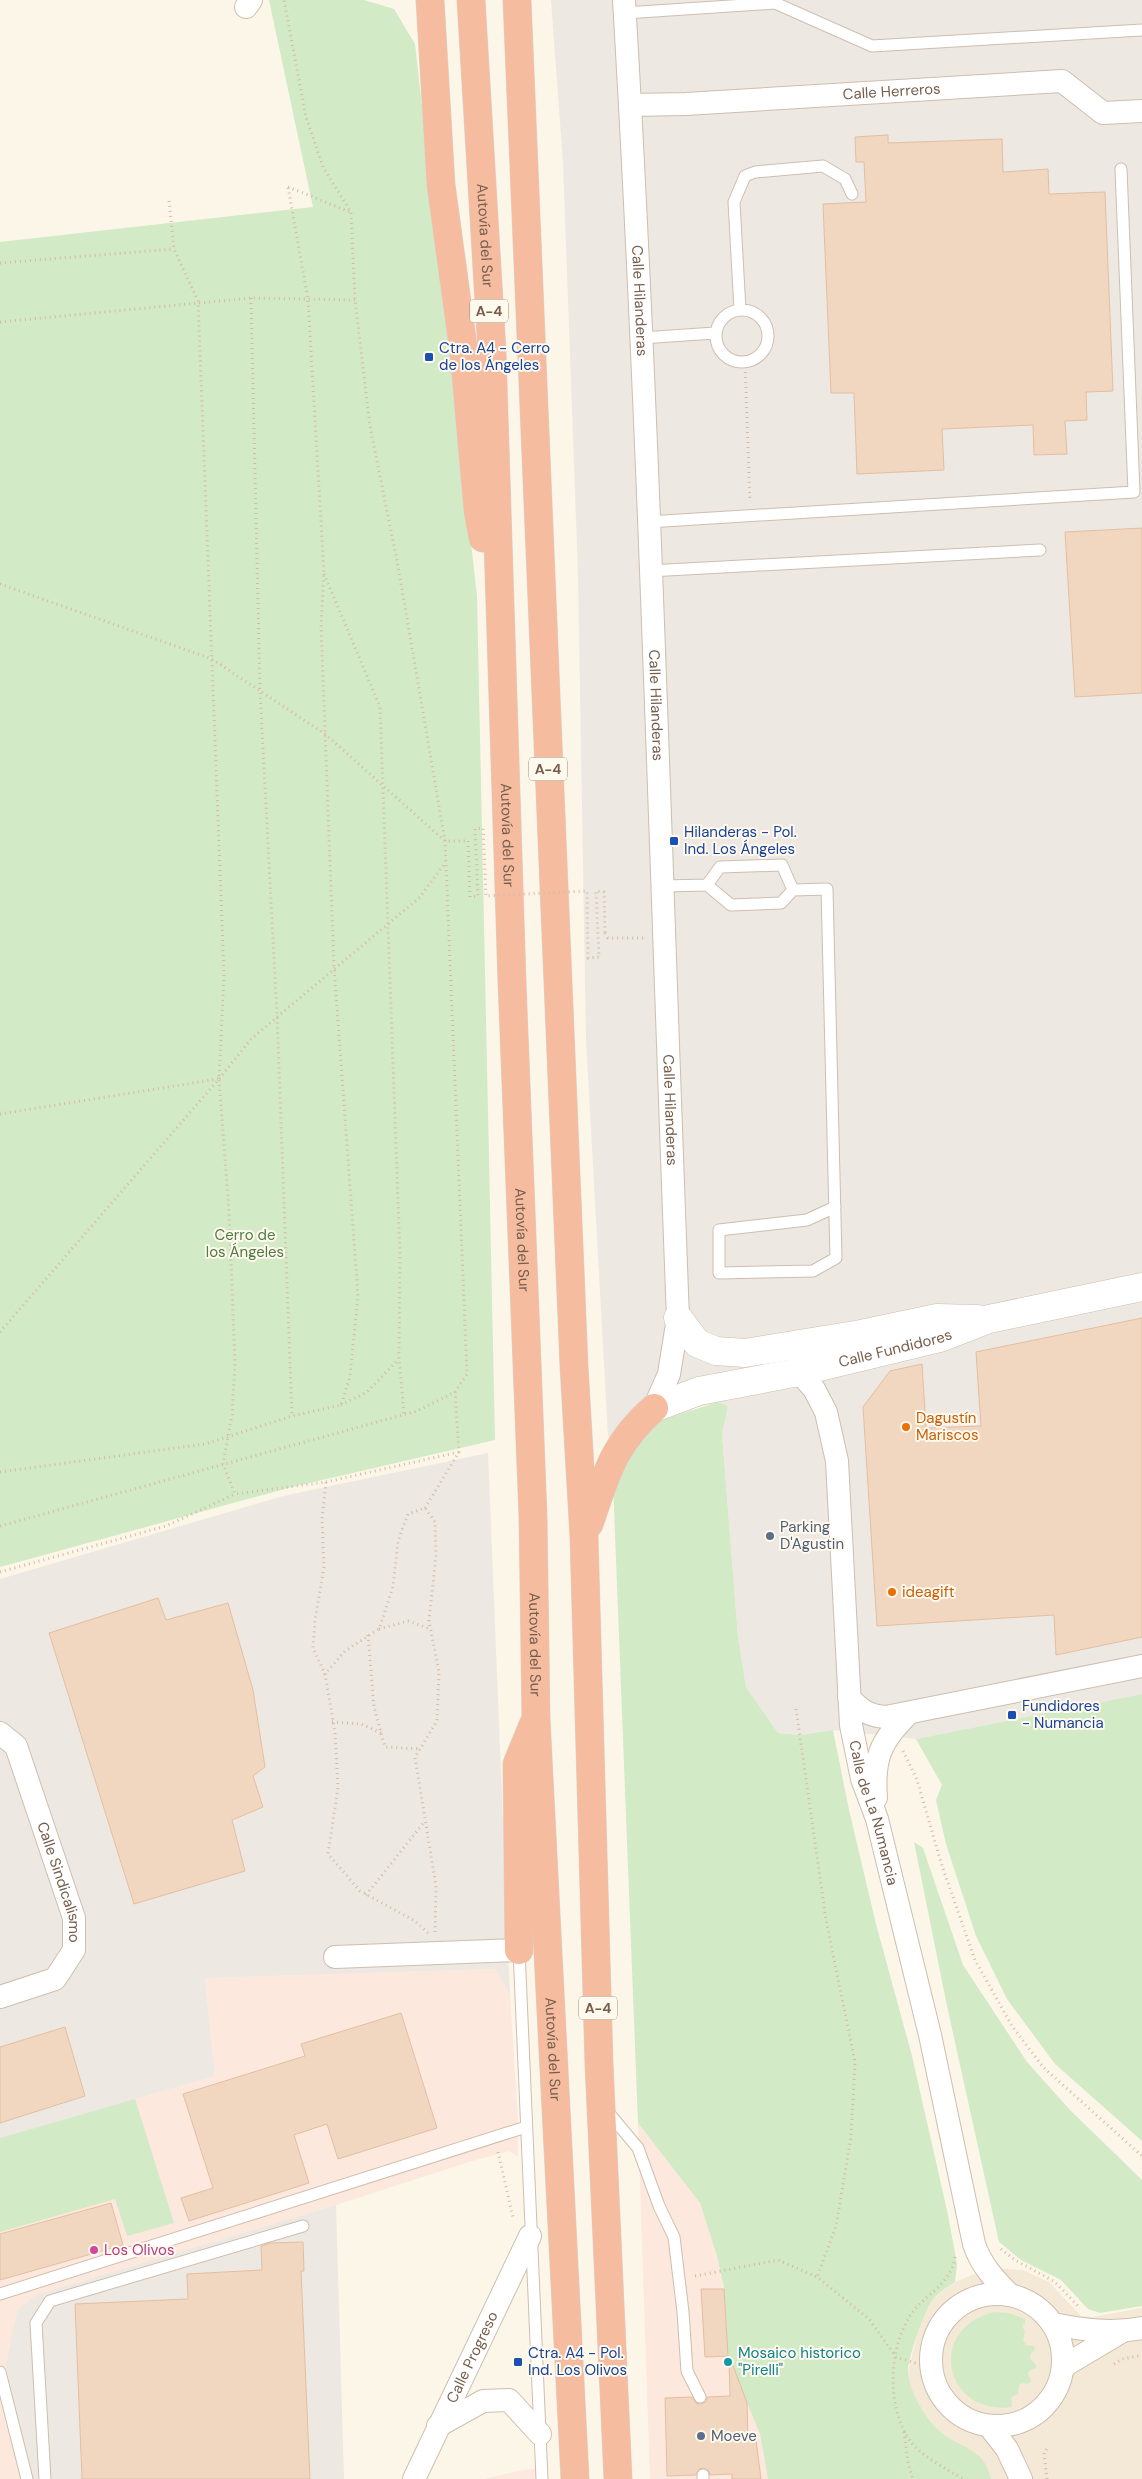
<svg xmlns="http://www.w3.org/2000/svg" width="1142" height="2479" font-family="'DM Sans',sans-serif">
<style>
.residential{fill:#f4e8d6}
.commercial{fill:#fce8dc}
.industrial{fill:#ede8e1}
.green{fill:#d2eac6}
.building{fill:#f1d7c0;stroke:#e3bea1}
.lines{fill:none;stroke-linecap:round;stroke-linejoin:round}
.service-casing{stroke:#cebeae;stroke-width:13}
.minor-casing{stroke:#cebeae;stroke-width:24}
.tertiary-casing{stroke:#cebeae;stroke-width:29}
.motorway-casing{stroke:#dbd5d0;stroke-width:29}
.path{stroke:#d6baa3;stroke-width:3;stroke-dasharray:1 4;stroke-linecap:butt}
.service{stroke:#fff;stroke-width:11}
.minor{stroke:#fff;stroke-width:22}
.tertiary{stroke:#fff;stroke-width:28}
.motorway{stroke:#f5bca0;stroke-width:28}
.path-bridge{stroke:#d6baa3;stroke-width:3;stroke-dasharray:1 4;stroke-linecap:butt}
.transit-dot{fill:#1a4fb4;stroke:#fff9ee;stroke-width:2}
.food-dot{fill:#e8710a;stroke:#fff9ee;stroke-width:2}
.service-dot{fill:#5c6f8a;stroke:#fff9ee;stroke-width:2}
.hotel-dot{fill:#d1479c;stroke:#fff9ee;stroke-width:2}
.culture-dot{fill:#0f9aa8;stroke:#fff9ee;stroke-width:2}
.labels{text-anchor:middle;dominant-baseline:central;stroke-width:4;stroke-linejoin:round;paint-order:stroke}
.shield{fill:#fff9ee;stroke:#9f8c7d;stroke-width:1}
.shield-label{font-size:14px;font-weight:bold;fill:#765e4c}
.street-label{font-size:15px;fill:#765e4c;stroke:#fff9ee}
.transit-label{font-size:15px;fill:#164399;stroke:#fff9ee;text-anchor:start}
.park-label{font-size:15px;fill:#517b44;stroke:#fff9ee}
.food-label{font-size:15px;fill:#c56008;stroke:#fff9ee;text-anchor:start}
.service-label{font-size:15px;fill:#4e5e75;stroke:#fff9ee;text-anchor:start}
.hotel-label{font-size:15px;fill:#b23c85;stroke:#fff9ee;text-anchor:start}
.culture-label{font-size:15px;fill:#0d838f;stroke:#fff9ee;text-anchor:start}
</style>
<rect width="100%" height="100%" fill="#fcf6e8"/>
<path class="residential" d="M989,2268L1023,2270L1049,2282L1081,2316L1092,2317L1142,2308V2479H768L908,2372L920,2323L933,2299L955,2282Z"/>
<path class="commercial" d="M496,1969L510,1995L518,2119V2157L509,2151L472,2161L336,2205L38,2294L30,2479H0V2138L215,2076L205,1978Z
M638,2123L700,2203L717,2256L741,2384L760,2434L768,2479H650Z
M536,2469V2479H485L522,2470Z"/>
<path class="industrial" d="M551,0H1142V1694L916,1739L833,1730L801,1735L778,1733L746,1687L738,1637L722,1434L728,1406L718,1402L695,1408L623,1453L608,1435L586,1039L578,574L563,163Z
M488,1453L510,1995L496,1969L205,1978L215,2076L0,2138V1579L283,1496Z
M336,2205L344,2479H30L6,2365L18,2309L38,2294Z"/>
<path class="green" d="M269,0H364L394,9L415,44L477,596L495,1440L292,1487L0,1567V242L313,207Z
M718,1402L728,1406L722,1434L738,1637L746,1687L778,1733L801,1735L833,1730L849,1810L876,1924L912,2056L948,2215L957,2264L955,2282C948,2287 940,2292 934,2298C925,2308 907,2360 908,2373C910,2391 923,2414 935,2427C956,2449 984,2445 991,2479H768L760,2434L728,2356L724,2289L717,2256L700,2203L638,2123L613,1483L642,1435L662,1420Z
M1142,1694V2141L1055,2064L1007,1999L976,1936L946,1844L936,1800L942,1785L916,1739Z
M914,1842L923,1848L963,1965L1027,2062L1070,2110L1142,2180V2306L1100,2313L1088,2309L1061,2280L1021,2260L999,2242L947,2006Z
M135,2099L174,2223L127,2236L115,2199L0,2232V2138Z
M995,2312L1008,2313L1025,2319V2323L1022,2326L1025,2332L1023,2340L1026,2345L1034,2346L1035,2350L1031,2353L1030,2358L1036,2365V2368L1029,2371L1028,2374L1031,2381L1028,2384L1023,2383L1019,2385L1018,2394L1011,2397L1012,2407C943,2416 926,2327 995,2312Z"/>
<path class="building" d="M888,135V143L1002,139L1003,172L1048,169L1049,194L1105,192L1113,391L1086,392L1087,420L1065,421L1067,454L1034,455L1033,425L942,429L944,470L857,474L854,393H831L823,204L866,202L864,162H856L855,137Z
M1142,528V693L1075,697L1065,532Z
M1142,1318V1637L1056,1655L1054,1615L877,1626L863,1407L890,1371L922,1364L926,1428L981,1426L976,1352Z
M158,1598L166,1620L228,1603L253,1690L265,1767L253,1776L263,1807L232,1820L245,1871L134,1904L49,1633Z
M401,2013L437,2128L338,2159L327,2124L294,2135L309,2183L189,2221L181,2198L213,2188L183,2094L305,2056L301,2044Z
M65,2027L85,2096L0,2123V2047Z
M111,2203L123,2245L0,2280V2234Z
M303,2242L304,2271H301L310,2479H82L75,2304L188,2299L187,2274L262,2270L261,2246L271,2243Z
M701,2289H724L728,2356L705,2357Z
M729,2360H731L747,2403L748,2440H756L761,2479H732V2474L710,2475L709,2471L703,2468L699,2469L696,2475L667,2476L665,2398L692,2397L696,2403L700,2404L706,2402L707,2397L730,2396Z"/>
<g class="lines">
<defs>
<path id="service" d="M625,13L775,3L872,46L1142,30
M716 336a26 26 0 1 1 52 0a26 26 0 1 1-52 0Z
M740,310L734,202L745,176L755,172L823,166L845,179L852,194
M641,338L715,333
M648,522L1134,492L1121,169
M649,571L1040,550
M707,885L720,867L782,865L793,890
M663,886L707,885L731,905L781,903L793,890L827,889L836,1258L813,1271L719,1273V1230L807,1220L835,1207
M519,1950L542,2479
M607,2111L638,2148L659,2206L674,2237L683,2312L687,2371L700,2397
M0,2294L526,2127
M0,2372L27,2479
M703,2475V2479
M45,2479L36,2323L50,2301L303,2226"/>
<g id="minor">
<path id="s1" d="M624,0C650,439 661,879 678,1318L669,1374L654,1408"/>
<path d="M246,7L251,0"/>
<path id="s2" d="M630,105L686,104L1062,81L1103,113L1142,111"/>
<path id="s3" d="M799,1372L814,1389L826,1412L837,1461L851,1725L862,1779L877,1819L930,2035L974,2244C981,2265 994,2279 1009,2294"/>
<path d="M849,1697C860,1710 869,1716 886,1717L1142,1666"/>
<path id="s4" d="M0,1733L16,1746L74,1918V1950L55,1979L0,1997"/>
<path d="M876,1798C873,1759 880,1741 909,1713"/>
<path d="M335,1957L519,1950"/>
<circle cx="997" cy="2360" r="66"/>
<path d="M1053,2324C1084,2330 1112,2334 1142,2328"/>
<path d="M1064,2366L1121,2332"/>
<path d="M438,2426L483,2401L509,2400L540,2434"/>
<path d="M989,2426L1007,2449L1021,2479"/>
<path id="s5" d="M414,2479L530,2236"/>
</g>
<g id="tertiary">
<path d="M678,1318L697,1343L716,1351L745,1353L861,1334L937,1318L977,1319"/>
<path id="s6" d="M654,1408L699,1391L799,1372L940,1338L989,1319L1142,1287"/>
</g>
<g id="motorway">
<path d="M430,0L441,185L464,353L478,511L483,538"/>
<path id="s7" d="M471,0L492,352L512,982L533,1516L536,1719L575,2479"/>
<path d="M517,0L574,1366L584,1537L599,2064L618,2479"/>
<path d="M589,1524C606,1475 613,1444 654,1408"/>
<path d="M519,1950L517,1764L533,1725"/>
</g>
</defs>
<use href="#service" class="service-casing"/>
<use href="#minor" class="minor-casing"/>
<use href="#tertiary" class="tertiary-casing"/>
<use href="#motorway" class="motorway-casing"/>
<path class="path" d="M288,187L350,212
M169,201L174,249L198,301L224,974L219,1079L229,1212L235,1364L232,1415L223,1464L235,1494L326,1482L322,1520L324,1567L315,1620L313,1648L325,1674
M0,263L174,249
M251,298L260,691L277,1015L292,1416
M0,322L251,298L355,300
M745,362L750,502
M324,574L380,707L400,1256L399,1358L404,1414
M0,584L212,659L325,734L445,841H468
M605,933L608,938H645
M0,1114L218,1079
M0,1332L219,1079L251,1039L420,897L446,862
M341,1405L367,1392L399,1359
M0,1472L205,1444L292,1416L341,1405L350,1376L358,1296L334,967L321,625L324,573L308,300L288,187
M326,1482L459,1452
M425,1508L459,1452L455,1392
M0,1526L417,1411L455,1392L467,1374L445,841L398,566L370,426L355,300L351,212L323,167L306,117L284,0
M0,1572L166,1526L235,1494
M379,1629L408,1621L430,1629
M368,1635L374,1707L385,1747L420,1749
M796,1709L826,1920L855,2062L851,2137L836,2226L817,2277
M332,1722L361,1724L381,1733
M903,1751L917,1780L942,1866L975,1960L1012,2026L1043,2067L1142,2156
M366,1895L425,1821
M428,1933L415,1921L360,1891L328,1854L338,1787L335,1732L325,1674L345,1651L379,1629L393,1587L398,1541L408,1514L425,1508L435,1522L436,1555L429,1621L439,1672L437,1721L415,1757L436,1886L435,1932
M498,2152L513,2217
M1001,2249L1015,2260L1055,2282L1078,2306
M955,2257C950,2286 927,2292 912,2313C888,2347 886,2408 911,2442C920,2455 949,2471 964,2479
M695,2276L778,2260L817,2277L869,2319L896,2357L931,2368
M1114,2364L1122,2359L1142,2355
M904,2432L908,2462L913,2479
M1047,2479L1044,2453L1048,2447"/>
<use href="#service" class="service"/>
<use href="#minor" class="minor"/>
<use href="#tertiary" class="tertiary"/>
<use href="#motorway" class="motorway"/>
<path class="path-bridge" d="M468,841L470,897L478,896L475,829L483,828L486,896L587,891L588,958L599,957L596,891L604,892L605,933"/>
</g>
<g class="transit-dot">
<rect x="424" y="352" width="10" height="10" rx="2.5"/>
<rect x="669" y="836" width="10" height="10" rx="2.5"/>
<rect x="1007" y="1710" width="10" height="10" rx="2.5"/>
<rect x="513" y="2357" width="10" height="10" rx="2.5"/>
</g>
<g class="food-dot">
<circle cx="906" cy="1427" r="5"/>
<circle cx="892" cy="1592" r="5"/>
</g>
<g class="service-dot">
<circle cx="770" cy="1536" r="5"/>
<circle cx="701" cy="2436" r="5"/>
</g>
<circle class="hotel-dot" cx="94" cy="2250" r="5"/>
<circle class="culture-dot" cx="728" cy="2362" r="5"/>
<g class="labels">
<g class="shield">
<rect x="470" y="299.5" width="38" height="23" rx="4"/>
<rect x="529" y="757.5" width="38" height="23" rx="4"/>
<rect x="579" y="1996.5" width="38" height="23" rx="4"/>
</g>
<g class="shield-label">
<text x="489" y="311">A-4</text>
<text x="548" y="769">A-4</text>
<text x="598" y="2008">A-4</text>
</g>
<g class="street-label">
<text stroke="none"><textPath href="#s2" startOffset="262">Calle Herreros</textPath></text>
<text stroke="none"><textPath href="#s7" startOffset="236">Autovía del Sur</textPath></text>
<text stroke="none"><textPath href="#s1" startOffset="301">Calle Hilanderas</textPath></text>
<text stroke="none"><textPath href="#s1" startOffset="706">Calle Hilanderas</textPath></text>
<text stroke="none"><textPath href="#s7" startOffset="836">Autovía del Sur</textPath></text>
<text stroke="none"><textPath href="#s1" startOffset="1111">Calle Hilanderas</textPath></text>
<text stroke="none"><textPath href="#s7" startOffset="1241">Autovía del Sur</textPath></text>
<text stroke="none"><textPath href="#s6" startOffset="249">Calle Fundidores</textPath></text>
<text stroke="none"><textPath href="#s7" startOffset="1646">Autovía del Sur</textPath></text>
<text stroke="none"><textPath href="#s3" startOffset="454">Calle de La Numancia</textPath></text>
<text stroke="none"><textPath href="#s4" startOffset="164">Calle Sindicalismo</textPath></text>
<text stroke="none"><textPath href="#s7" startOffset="2051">Autovía del Sur</textPath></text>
<text stroke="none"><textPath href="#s5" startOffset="135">Calle Progreso</textPath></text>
</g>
<g class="transit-label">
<text x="439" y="348">Ctra. A4 - Cerro<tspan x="439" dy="17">de los Ángeles</tspan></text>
<text x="684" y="832">Hilanderas - Pol.<tspan x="684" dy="17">Ind. Los Ángeles</tspan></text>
<text x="1022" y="1706">Fundidores<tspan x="1022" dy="17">- Numancia</tspan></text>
<text x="528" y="2353">Ctra. A4 - Pol.<tspan x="528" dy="17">Ind. Los Olivos</tspan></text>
</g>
<g class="park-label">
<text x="245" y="1235">Cerro de<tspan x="245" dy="17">los Ángeles</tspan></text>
</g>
<g class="food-label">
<text x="916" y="1418">Dagustín<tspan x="916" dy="17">Mariscos</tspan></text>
<text x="902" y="1592">ideagift</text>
</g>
<g class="service-label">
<text x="780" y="1527">Parking<tspan x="780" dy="17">D'Agustin</tspan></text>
<text x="711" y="2436">Moeve</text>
</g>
<g class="hotel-label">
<text x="104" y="2250">Los Olivos</text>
</g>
<g class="culture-label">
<text x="738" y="2353">Mosaico historico<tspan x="738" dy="17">"Pirelli"</tspan></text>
</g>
</g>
</svg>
